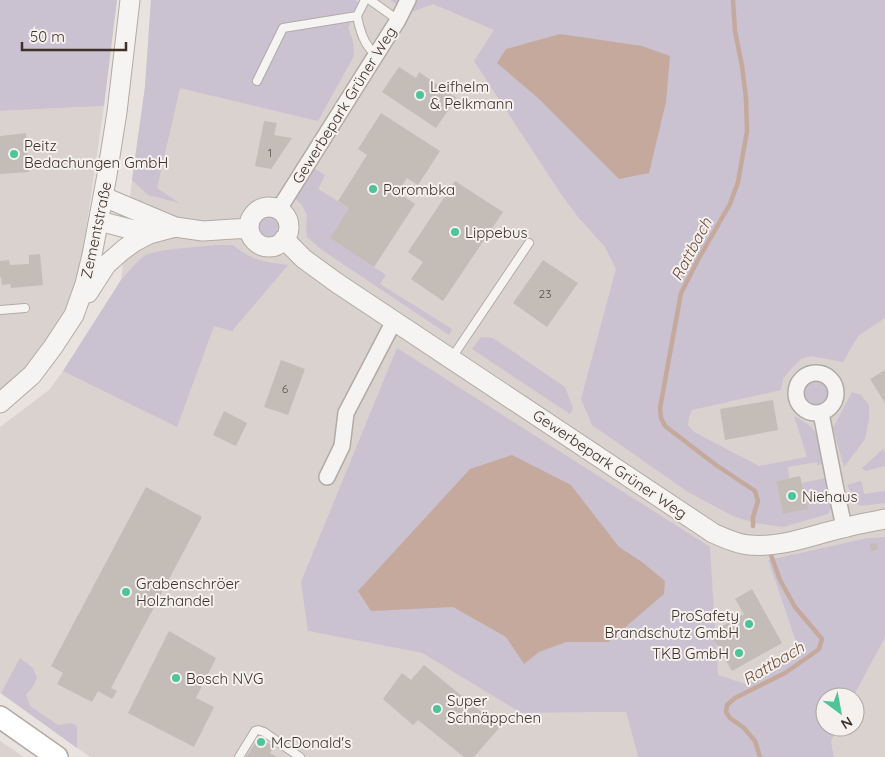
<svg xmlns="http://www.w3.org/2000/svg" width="885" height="757" font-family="Quicksand,sans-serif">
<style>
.built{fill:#d9d2ce}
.green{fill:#cac1d1}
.water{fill:#c6a99d}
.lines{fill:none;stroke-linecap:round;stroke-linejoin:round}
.stream{stroke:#c6a99d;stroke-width:4.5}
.building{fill:#c4bcb7}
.service-casing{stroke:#b2aaa5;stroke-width:10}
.minor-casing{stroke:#b2aaa5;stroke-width:18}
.tertiary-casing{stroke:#b2aaa5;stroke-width:21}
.secondary-casing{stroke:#b2aaa5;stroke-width:24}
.service{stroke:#f6f4f2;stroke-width:8}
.minor{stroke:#f6f4f2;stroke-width:15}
.tertiary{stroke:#f6f4f2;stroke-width:19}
.secondary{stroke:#fff;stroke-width:21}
.poi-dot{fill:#4cc59a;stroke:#f5f1ef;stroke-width:2}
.labels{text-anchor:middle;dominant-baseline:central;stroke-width:4;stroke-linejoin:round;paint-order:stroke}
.number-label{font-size:12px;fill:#60544c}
.poi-label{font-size:15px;fill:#3e3229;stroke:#f5f1ef;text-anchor:start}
.street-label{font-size:15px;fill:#3e3229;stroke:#f5f1ef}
.water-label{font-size:16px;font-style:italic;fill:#6f4a36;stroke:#f5f1ef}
</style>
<rect width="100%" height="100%" fill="#e8e3df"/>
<path class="built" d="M151,0H885V537L867,538L768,560L798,648L746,684L717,675L710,547L308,631L422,653L521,713L626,712L638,757H90L0,693V427L49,390L63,371L121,280L132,180L145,87Z
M104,106L83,250L76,284L60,321L27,369L0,392V111Z
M885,634V757H834L831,741L838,727H855V697H853Z
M0,741L24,757H0Z"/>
<path class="green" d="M0,0H117L104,106L0,111Z
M151,0H354L358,2L348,28L353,41L354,56L318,121L180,88L157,188L179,203L148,195L132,180L145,87Z
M390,0H885V318L858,336L843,362L811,356L801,359L791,369L783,379L781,390L692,410L689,417L688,425L694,432L759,466L807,457L794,416C821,430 818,435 823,464L817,465V462L788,467L789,478L776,481L783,514L807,509L802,483L826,478L832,507L828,514L783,527L755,523L733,516L688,492L592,425L581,399L616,269L605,247L578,217L559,191L474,61L494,30L433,4L409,13Z
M312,167L325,175L318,189L349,208L330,238L386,275L380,284L452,329L449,335L322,250L307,237L306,228L307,215L302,205L292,196Z
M259 227a10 10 0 1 1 20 0a10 10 0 1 1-20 0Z
M215,245H233C254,261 262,262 288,265L232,331L214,326L177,427L63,371L121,280C129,272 136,261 146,255C157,249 201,247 215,245Z
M481,337L493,338L565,387L573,408L570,414L472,349Z
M397,348L710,547L718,675L746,684L798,648L768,560L867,538L885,537V637L853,697H825V727H838L831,741L834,757H638L626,712L521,713L422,653L308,631L301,582Z
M803 393a13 13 0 1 1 26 0a13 13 0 1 1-26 0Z
M852,392L861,395L869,405V420L865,439L844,467L833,428Z
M883,449L885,453V466L865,471L862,468Z
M860,481L862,483L864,494L885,491V503L861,506L853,502L852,494L847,485Z
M20,658L33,668L37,678L32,688L26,695L30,706L58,725L72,723L77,726V748L1,693Z"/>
<path class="water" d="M560,34L642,46L670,56L666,102L649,173L619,179L538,98L497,63L506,49Z
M512,455L571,485L619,547L642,562L665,581L664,594L608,642H566L539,652L524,664L506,637L453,607L371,611L358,591L470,469Z"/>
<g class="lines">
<path class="stream" d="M733,0L735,31L742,66L746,98L747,131L738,182L730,204L699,258L681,293L660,408L661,418L665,426L716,465L755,491L758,501L753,517V526
M760,757L755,741L744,728L730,718L726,712L727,705L735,698L785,673L808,657L819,649L822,639L795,607L780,580L771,555"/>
</g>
<path class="building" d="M399,67L416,78L419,72L457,98L436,128L382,92Z
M381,113L440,151L418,185L407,178L398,192L415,204L374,267L330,238L349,208L338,201L367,155L358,149Z
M264,121L277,123L274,135L292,138L271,169L255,166Z
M26,133L29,172L0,174V136Z
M455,181L503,212L443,301L411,279L423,262L408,252Z
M40,254L43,285L11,288L10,284L2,285L1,277H0V261L9,260L10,265L29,264V255Z
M543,260L578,283L547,327L513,303Z
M281,360L305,369L288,415L264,407Z
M885,370V403L870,379Z
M773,400L778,430L725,440L720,409Z
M224,411L247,423L236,446L213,435Z
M800,476L808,509L783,514L776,481Z
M146,487L202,517L111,688L117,691L112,699L98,691L92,702L57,684L63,673L51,666Z
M876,543L878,549L871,551L870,544Z
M752,589L782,643L732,671L710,633L744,614L735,599Z
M169,631L216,658L196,698L214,707L194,747L128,713Z
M424,665L500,727L474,757H464L418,720L413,725L383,699L402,673L411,680Z
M259,737L274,747L270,753L277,757H246Z"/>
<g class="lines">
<defs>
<path id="service" d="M370,0L398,20
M357,16C360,31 364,45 376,55
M257,81L283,28L357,16L365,0
M0,310L25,308
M451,359L529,243
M239,757L255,731L258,730L264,732L300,757"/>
<path id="minor" d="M279,209L398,20L408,0
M796 393a20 20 0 1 1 40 0a20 20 0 1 1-40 0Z
M821,413L835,485L844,527
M327,477L342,446L346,413L394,321"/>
<path id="tertiary" d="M104,197L175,227L203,231L249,228
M249 227a20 20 0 1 1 40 0a20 20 0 1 1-40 0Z
M99,221L149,234
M284,239L304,259L337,283L713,533C724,538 737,544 749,545C782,548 812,535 843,528C857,524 871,522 885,519
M88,293L106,265L123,250L134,242L149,234L175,227
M0,403L32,375L53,347L74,315L85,284L92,255L107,175L117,112L130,0"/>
<path id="secondary" d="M0,717L57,757"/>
</defs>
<use href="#service" class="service-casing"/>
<use href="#minor" class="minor-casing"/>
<use href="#tertiary" class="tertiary-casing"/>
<use href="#secondary" class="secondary-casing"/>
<use href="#service" class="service"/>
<use href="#minor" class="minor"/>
<use href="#tertiary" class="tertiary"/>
<use href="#secondary" class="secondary"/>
</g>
<g class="poi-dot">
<circle cx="420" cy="95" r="5"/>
<circle cx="14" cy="154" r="5"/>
<circle cx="373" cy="189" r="5"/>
<circle cx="455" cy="232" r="5"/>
<circle cx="792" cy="496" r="5"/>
<circle cx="126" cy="592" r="5"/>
<circle cx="749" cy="624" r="5"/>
<circle cx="739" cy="653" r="5"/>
<circle cx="176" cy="678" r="5"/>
<circle cx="437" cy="709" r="5"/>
<circle cx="261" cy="742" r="5"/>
</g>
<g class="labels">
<g class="number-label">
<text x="270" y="152">1</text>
<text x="545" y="293">23</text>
<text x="285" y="388">6</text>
</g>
<g class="poi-label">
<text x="430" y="86">Leifhelm<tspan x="430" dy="17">&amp; Pelkmann</tspan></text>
<text x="24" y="145">Peitz<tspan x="24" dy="17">Bedachungen GmbH</tspan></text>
<text x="383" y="189">Porombka</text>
<text x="465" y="232">Lippebus</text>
<text x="802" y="496">Niehaus</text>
<text x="136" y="583">Grabenschröer<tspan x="136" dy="17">Holzhandel</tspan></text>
<text x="739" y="615" text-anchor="end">ProSafety<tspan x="739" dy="17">Brandschutz GmbH</tspan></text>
<text x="729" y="653" text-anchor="end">TKB GmbH</text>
<text x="186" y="678">Bosch NVG</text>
<text x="447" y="700">Super<tspan x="447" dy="17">Schnäppchen</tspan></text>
<text x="271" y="742">McDonald's</text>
</g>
<g class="street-label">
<text transform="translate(344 105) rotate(-58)">Gewerbepark Grüner Weg</text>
<text transform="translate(96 230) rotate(-78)">Zementstraße</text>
<text transform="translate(610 464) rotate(34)">Gewerbepark Grüner Weg</text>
</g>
<g class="water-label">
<text transform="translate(691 249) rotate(-62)">Rattbach</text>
<text transform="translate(773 663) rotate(-31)">Rattbach</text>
</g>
</g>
<g transform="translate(840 712) rotate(148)"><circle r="24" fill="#f5f1ef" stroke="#aca5a0"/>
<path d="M0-4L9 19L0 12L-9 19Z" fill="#4cc59a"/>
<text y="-8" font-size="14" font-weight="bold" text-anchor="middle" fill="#3e3229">N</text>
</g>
<path d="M22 42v8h104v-8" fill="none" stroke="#3e3229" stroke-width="2.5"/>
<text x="30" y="42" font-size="15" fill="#3e3229" stroke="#f5f1ef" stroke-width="4" paint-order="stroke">50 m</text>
</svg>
